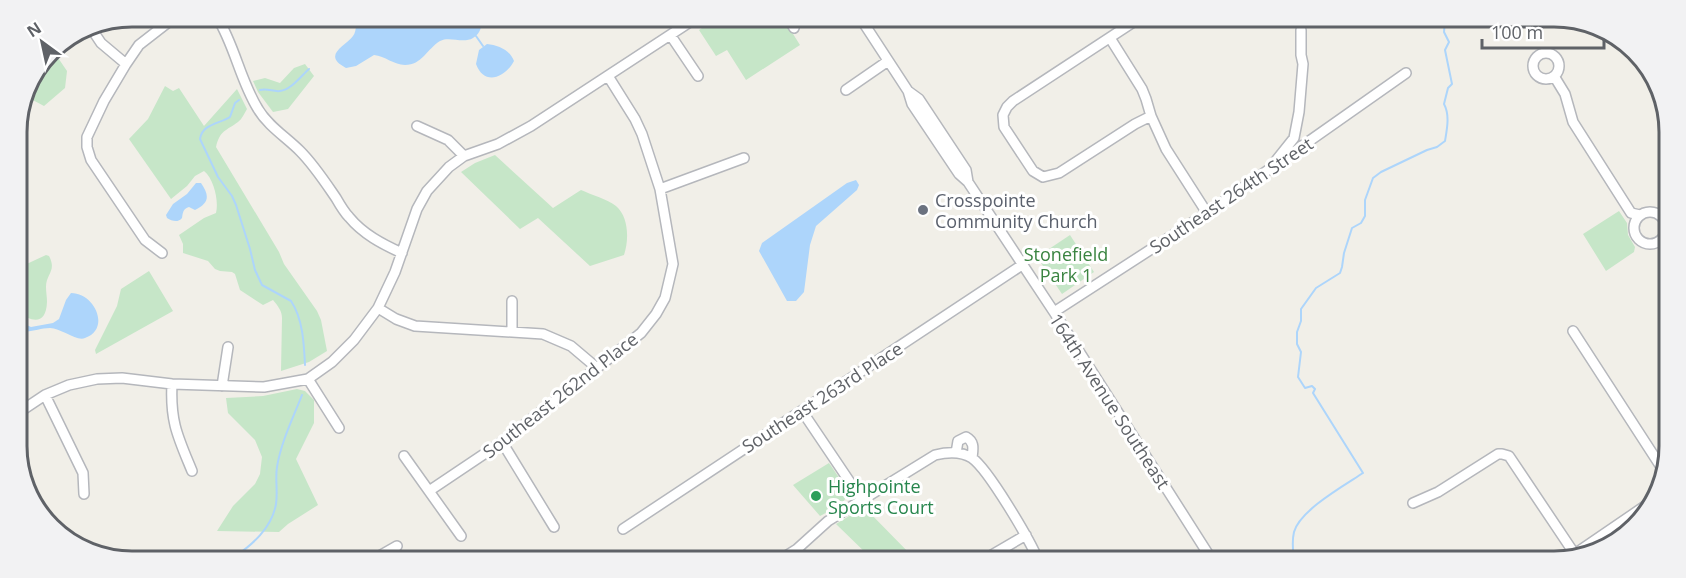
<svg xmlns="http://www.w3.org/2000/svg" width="1686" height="578" font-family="'Open Sans',sans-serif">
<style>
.green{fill:#c6e6c8}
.water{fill:#add5fb}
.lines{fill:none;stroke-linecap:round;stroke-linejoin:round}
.stream{stroke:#add5fb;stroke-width:2}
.minor-casing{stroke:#b5b7bc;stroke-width:12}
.minor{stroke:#fff;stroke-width:9}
.worship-dot{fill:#6b7280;stroke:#fff;stroke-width:2}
.leisure-dot{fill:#2e9e5b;stroke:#fff;stroke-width:2}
.labels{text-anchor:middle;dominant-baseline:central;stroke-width:6;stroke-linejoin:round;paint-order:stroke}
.street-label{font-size:18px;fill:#5f6267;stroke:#fff}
.worship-label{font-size:18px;fill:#5b616d;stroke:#fff;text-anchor:start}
.park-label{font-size:18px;fill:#3a8441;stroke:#fff}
.leisure-label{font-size:18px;fill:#27864d;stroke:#fff;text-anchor:start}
.rim{fill:none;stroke:#5f6267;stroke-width:3}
</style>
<rect width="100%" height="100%" fill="#f1efe8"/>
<path class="green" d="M717,18H783L800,45L746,80L727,50L716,56L699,30Z
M52,49L67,71L65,88L44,106L29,98Z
M305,64L314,76L288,109L273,112L258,92L253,81L265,78L280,83L294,68Z
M165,86L173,91L179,88L204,126L237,89L247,109C244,114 242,119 238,122C226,131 220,130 216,147L279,252L284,264L317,311L321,320L327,351L309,362L281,371L282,318C282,311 278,306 273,300L263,305L240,290L235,274L232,272L220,271L215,269L208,261L183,253V244L179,235L204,218L216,213C219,201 214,179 204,171L195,176L187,186L171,199L129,139L148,119Z
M495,155L553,208L581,190C592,195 607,199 616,206C629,217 629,240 624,255L590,266L538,218L520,229L461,172L475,163Z
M1619,211L1627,223L1628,235L1635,247L1634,252L1606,271L1583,234Z
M1070,235L1094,272L1062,294L1037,257Z
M46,255L49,256C57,271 46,274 46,287C46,292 47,297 47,302C46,325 33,322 18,313V268Z
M149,271L173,311L96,354L95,350L117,306L121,289Z
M297,389L305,391L314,400V423L296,459L318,505L288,524L279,532L217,531L233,506L255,484L260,474L262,457L255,440L228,413L226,398L263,396Z
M829,463C849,493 859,497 820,516L793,485Z
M864,507L916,560L872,559L836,524Z"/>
<path class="water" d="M355,17H482C482,26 481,33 473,38C463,44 450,36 440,41C427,49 422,65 405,65C394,65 385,56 374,55L356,66L346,68C321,55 346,46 353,36C357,30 356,24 355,17Z
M487,44C498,45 510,50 514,61C505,78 484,86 476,64L479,50Z
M856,180L859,185L857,190L816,226L810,245L804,292L796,301H787L759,251L762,243L847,183Z
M196,183H201C210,196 209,203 195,210L189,207C183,209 183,212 182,218C178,223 172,221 167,218L166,215L173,204L187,194Z
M71,293C95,293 111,329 85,338C77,342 61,328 50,328C38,328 30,334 18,330V321L31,327L53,323L59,319L66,300Z"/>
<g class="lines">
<path class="stream" d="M476,36L483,46
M260,90C268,88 273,92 280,91C291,90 301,76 309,69
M239,100L235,103L230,117C219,124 202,124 200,139L218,177L232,196L236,205L250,249L255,270L262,285L291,301C303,319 304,344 305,365
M233,558C252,545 272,528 276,504C278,492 275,479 277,467C281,442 293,418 302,395
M1294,561C1293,553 1292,540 1294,532C1300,510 1345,485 1363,473L1313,393L1315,389L1312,386L1305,388L1298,377L1301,352L1297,344V332L1301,321V309L1316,288L1340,273L1342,267L1344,253L1352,228L1361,223L1365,216V200L1373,178L1381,172L1427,150L1437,147L1445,141C1447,129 1450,115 1444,104L1448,88L1452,84L1445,50L1449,42L1444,32L1445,20"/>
<defs>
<path id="minor" d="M217,17C235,46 240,80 258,109C268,126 286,137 300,151C314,165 325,182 336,198C340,205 344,212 349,217C363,234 382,244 402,253
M788,18L794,28
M861,19L908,91L912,104L959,174L968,182L1054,312L1212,560
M1138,19L1013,101L1007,107L1003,115L1004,127L1033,171L1043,177L1059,173L1135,124L1151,116
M89,25L101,43L126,64
M671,36L698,76
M1110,38L1142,89L1146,99L1151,116L1166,149L1207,213
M1533 66a13 13 0 1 1 26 0a13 13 0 1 1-26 0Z
M1554,76L1565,94L1573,122L1631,213L1640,215
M846,90L888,61
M908,91L919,99L966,170L968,182
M417,126L448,140L464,156
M1274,163L1294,138L1299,112L1303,64L1301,55V30
M660,189L744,158
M1634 228a16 16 0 1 1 32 0a16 16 0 1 1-32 0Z
M162,253L145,240L91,160L87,147V137L104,101L126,64L139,45L175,17
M512,301V331
M378,308L396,319L415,326L543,334L571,346L597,368
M1054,312L1207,213L1406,73
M1573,331L1665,473
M308,379L339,428
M172,384C170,422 178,437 192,471
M222,386L228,347
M45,395L83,473L84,494
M802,411L862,500
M18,413L45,395L69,385L97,379L122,378L172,384L264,387L308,379L332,362L354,340L378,308L395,272L417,209L427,191L449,167L464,156L498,144L531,126L696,18
M502,442L554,527
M956,453L958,441L966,437C975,442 973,449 972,458
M404,456L461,536
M429,491L502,442L616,353L641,333L656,314L665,298L673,264L660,189L642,134L635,119L608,76
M1413,503L1438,492L1498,454H1502L1509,456L1576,556
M623,529L1022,265
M797,549L806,559
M992,555L1026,535
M376,558L397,546
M781,559L797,549L828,521L935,455C947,452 961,451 972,458C988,469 1030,540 1038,560
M1566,560L1645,506"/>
</defs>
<use href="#minor" class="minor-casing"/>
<use href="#minor" class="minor"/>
</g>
<circle class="worship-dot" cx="923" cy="210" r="6"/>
<circle class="leisure-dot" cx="816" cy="496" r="6"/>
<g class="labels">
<g class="street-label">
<text transform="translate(1231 195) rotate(-34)">Southeast 264th Street</text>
<text transform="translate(560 395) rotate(-38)">Southeast 262nd Place</text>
<text transform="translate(822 397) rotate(-33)">Southeast 263rd Place</text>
<text transform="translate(1110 401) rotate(57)">164th Avenue Southeast</text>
</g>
<g class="worship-label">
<text x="935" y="200">Crosspointe<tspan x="935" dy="21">Community Church</tspan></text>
</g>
<g class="park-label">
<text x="1066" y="254">Stonefield<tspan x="1066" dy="21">Park 1</tspan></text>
</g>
<g class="leisure-label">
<text x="828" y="486">Highpointe<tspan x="828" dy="21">Sports Court</tspan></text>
</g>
</g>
<path d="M0 0H1686V578H0ZM132 27H1554A105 105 0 0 1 1659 132V446A105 105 0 0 1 1554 551H132A105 105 0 0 1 27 446V132A105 105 0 0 1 132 27Z" fill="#f2f2f3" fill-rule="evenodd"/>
<path class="rim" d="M132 27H1554A105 105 0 0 1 1659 132V446A105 105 0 0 1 1554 551H132A105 105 0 0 1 27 446V132A105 105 0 0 1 132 27Z"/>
<g transform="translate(42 42) rotate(327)" stroke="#ffffff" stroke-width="4.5" paint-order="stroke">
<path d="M0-4.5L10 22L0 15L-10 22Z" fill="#5f6267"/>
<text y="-9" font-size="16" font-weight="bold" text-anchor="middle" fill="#5f6267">N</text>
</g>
<path d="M1482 39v9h122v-9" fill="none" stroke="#5f6267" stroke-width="3"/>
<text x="1491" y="39" font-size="18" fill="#5f6267" stroke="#ffffff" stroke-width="4.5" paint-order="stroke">100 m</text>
</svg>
